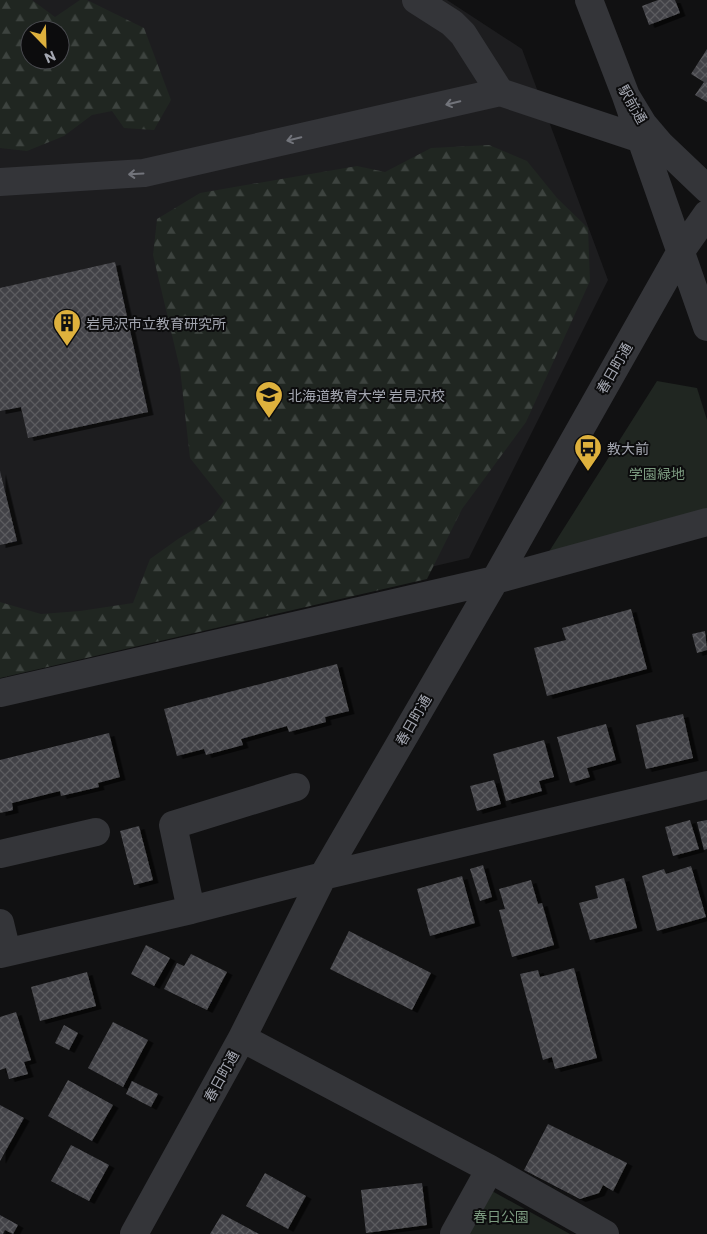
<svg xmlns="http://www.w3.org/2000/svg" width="707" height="1234" font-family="Commissioner,'Noto Sans JP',sans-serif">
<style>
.built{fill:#1d1d1f;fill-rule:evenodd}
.forest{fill:url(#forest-firs);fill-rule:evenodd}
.park{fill:#202621}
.building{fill:url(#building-cross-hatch);filter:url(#shadow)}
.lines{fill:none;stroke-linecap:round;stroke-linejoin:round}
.minor{stroke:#343539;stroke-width:28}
.oneway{stroke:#72747b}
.labels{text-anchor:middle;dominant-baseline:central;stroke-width:4;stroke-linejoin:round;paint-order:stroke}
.street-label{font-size:14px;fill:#a4a7b1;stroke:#0c0c0d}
.poi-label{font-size:14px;fill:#a4a7b1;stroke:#0c0c0d;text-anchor:start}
.park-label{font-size:14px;fill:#7c9b80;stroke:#0c0c0d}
</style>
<defs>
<pattern id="forest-firs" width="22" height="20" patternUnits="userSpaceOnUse" patternTransform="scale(1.25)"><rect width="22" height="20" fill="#202621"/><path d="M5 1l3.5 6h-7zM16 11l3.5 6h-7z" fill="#3d433f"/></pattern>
<pattern id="building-cross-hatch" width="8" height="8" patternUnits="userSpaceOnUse" patternTransform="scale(1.25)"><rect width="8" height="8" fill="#434347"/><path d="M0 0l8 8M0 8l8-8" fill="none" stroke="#5b5b5f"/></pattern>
<filter id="shadow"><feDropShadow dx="5.5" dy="3" stdDeviation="0" flood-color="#0009"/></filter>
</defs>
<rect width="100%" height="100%" fill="#111112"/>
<path class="built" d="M0,0H447L522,49L608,280L469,558L0,668ZM30,30H60V60H30Z"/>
<path class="forest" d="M0,0H32L55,17L80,0H87L144,28L171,100L154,130L124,128L112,111L92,115L64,136L27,151L0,148ZM30,30H60V60H30Z
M489,145L527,161L557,198L588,228L590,281L526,422L462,509L427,579L0,678V602L41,614L80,611L133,603L150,559L178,539L211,519L224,501L190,458L180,369L153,255L157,219L200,193L357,166L385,172L431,148Z"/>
<path class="park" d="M657,381L697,388L707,420V510L545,558Z
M492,1191L570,1234H469Z"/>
<path class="building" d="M658,0H675L680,13L649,25L642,6Z
M707,49V102L695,95L704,82L691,74Z
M115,262L148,412L28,438L21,407L0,411V288Z
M0,471L17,541L0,545Z
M631,609L647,669L547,696L534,648L566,640L562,628Z
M705,631L707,650L697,653L692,634Z
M337,664L349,711L325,717L326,722L289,732L287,726L241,739L243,745L206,755L204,749L177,756L164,709Z
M683,714L693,758L646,769L636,725Z
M606,724L616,760L587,768L590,777L570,783L557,737Z
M109,733L120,777L98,783L99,787L61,796L60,791L12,803L13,810L0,813V760Z
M544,740L554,777L539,781L542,791L506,801L493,754Z
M494,780L501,804L477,811L470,786Z
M690,820L699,849L673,856L665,827Z
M707,820V849L704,850L697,822Z
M139,826L153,880L134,885L120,831Z
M483,865L492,897L480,901L470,869Z
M691,866L706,917L657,931L642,876L664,869L666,874Z
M462,876L475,923L430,936L417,889Z
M624,878L637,928L590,940L579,903L598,898L595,886Z
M531,880L538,904L542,903L554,945L512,957L499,910L505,909L499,889Z
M349,931L431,973L412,1010L330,969Z
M146,945L170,958L154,986L131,974Z
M191,954L227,972L207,1010L164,989L177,963L184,966Z
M574,968L597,1058L555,1069L552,1057L543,1060L520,974L538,970L540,977Z
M87,972L96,1006L40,1021L31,987Z
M16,1012L31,1060L24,1062L28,1074L9,1079L6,1068L0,1070V1017Z
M113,1022L148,1040L123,1087L88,1068Z
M64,1025L78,1033L69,1050L55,1043Z
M68,1080L113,1105L92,1141L48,1116Z
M132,1081L158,1094L151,1107L126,1094Z
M0,1105L24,1118L0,1161Z
M548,1124L627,1163L613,1191L603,1185L599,1193L580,1199L524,1170Z
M71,1145L109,1165L89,1201L51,1181Z
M265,1173L306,1196L288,1229L246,1206Z
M422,1183L427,1225L366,1233L361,1190Z
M222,1214L259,1234H210Z
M0,1215L18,1225L13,1234L5,1230L3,1234H0Z"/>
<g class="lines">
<path class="minor" d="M416,0L452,23L463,34L500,92
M589,0L626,96L643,124L660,144L707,189
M626,96L707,327
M0,182L144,173L500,92L641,139
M0,693L495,580L707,522
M0,854L96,832
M191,910L173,825L296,787
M0,923L7,952
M0,954L191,910L323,876L707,785
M242,1038L490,1169L605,1234
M134,1234L242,1038L323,876L495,580L681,251L707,214
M454,1234L490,1169"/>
</g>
<defs><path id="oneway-shaft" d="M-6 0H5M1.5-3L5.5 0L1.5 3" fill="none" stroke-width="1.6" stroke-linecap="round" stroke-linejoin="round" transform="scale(1.25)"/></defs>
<g class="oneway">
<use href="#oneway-shaft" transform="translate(453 103) rotate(167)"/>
<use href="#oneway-shaft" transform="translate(294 139) rotate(167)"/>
<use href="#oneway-shaft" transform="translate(136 174) rotate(177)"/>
</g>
<defs>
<symbol id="building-pin" viewBox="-11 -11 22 30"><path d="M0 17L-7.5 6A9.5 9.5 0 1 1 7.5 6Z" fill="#deb13d" stroke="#0c0c0d"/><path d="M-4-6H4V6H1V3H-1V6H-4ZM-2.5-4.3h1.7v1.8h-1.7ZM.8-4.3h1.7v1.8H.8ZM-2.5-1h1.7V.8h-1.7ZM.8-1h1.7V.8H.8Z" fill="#111"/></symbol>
<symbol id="university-pin" viewBox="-11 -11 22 30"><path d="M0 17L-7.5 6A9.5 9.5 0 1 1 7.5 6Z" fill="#deb13d" stroke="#0c0c0d"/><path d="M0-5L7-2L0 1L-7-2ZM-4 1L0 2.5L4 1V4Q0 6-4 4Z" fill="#111"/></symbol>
<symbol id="bus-pin" viewBox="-11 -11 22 30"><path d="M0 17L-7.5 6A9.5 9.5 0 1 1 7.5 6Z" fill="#deb13d" stroke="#0c0c0d"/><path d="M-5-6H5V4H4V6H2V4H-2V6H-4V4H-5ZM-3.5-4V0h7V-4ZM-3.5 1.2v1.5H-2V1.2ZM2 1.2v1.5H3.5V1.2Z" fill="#111"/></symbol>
</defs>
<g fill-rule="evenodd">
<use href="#building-pin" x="51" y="307" width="32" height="43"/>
<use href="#university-pin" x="253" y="379" width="32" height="43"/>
<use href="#bus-pin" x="572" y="432" width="32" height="43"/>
</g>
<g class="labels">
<g class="street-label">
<text transform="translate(633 104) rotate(60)">駅前通</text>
<text transform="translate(614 368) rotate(-60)">春日町通</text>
<text transform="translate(413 720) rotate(-60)">春日町通</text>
<text transform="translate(221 1076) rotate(-61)">春日町通</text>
</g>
<g class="poi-label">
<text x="86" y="323">岩見沢市立教育研究所</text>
<text x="288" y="395">北海道教育大学 岩見沢校</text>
<text x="607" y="448">教大前</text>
</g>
<g class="park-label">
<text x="657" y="473">学園緑地</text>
<text x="501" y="1216">春日公園</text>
</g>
</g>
<g transform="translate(45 45) rotate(157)"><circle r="24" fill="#0c0c0d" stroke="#494a4f"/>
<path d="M0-4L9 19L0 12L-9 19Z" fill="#deb13d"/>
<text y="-8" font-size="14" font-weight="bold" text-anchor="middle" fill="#a4a7b1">N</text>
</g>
</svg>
